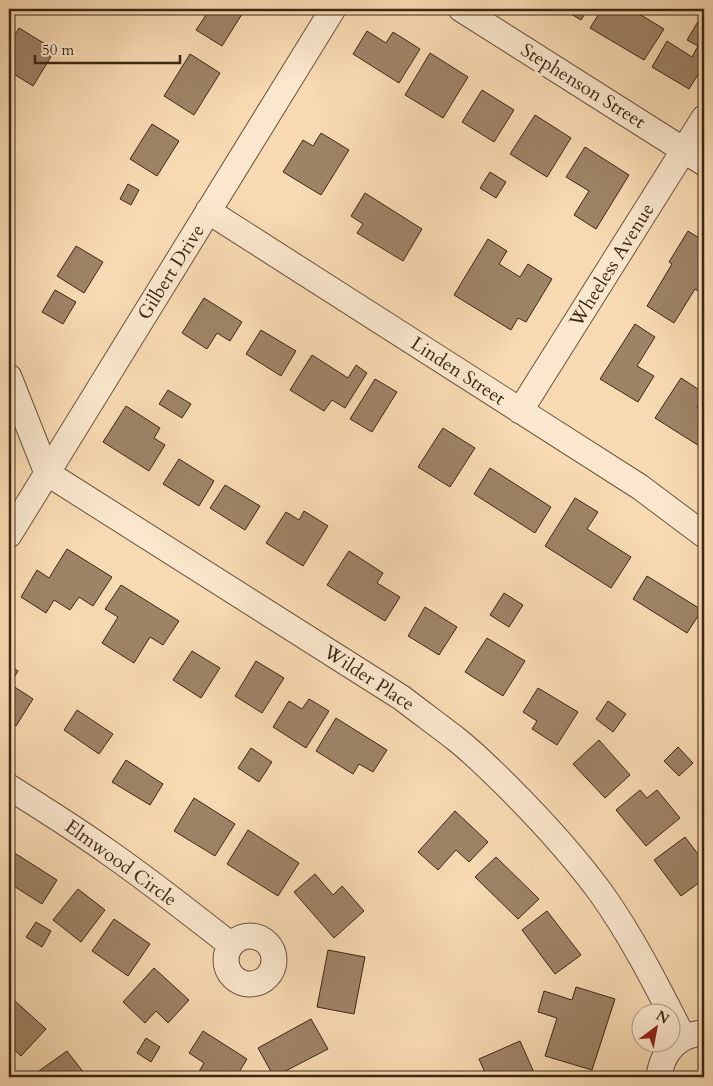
<svg xmlns="http://www.w3.org/2000/svg" width="713" height="1086" font-family="Cardo,serif">
<style>
.building{fill:#9e8467;stroke:#3c2715}
.lines{fill:none;stroke-linecap:round;stroke-linejoin:round}
.minor-casing{stroke:#6b543c;stroke-width:27}
.minor{stroke:#fae7cd;stroke-width:25}
.labels{text-anchor:middle;dominant-baseline:central;stroke-width:5;stroke-linejoin:round;paint-order:stroke}
.street-label{font-size:19px;fill:#3c2715;stroke:#fae7cd}
</style>
<rect width="100%" height="100%" fill="#f8dab2"/>
<filter id="stains"><feTurbulence type="fractalNoise" baseFrequency=".004" numOctaves="4"/><feColorMatrix values="0 0 0 0 .2 0 0 0 0 .09 0 0 0 0 .02 0 0 0 .5 -.17"/></filter>
<radialGradient id="worn" r=".72"><stop offset=".6" stop-color="#630" stop-opacity="0"/><stop offset="1" stop-color="#630" stop-opacity=".3"/></radialGradient>
<path class="building" d="M210,9H241L244,11L222,46L196,30Z
M563,9H588L581,20Z
M602,9H609L616,13L619,9H631L664,29L644,60L590,28Z
M702,15L704,16V65L689,89L652,67L667,41L692,57L698,46L687,40Z
M19,28L55,50L33,86L9,71V44Z
M367,31L386,43L393,32L420,49L399,83L353,54Z
M430,53L468,77L443,118L405,95Z
M190,54L220,73L194,115L164,96Z
M482,90L514,110L494,142L462,122Z
M535,115L571,138L547,177L510,154Z
M152,124L179,141L157,176L130,159Z
M321,133L349,150L321,195L283,172L303,140L313,146Z
M585,147L629,175L596,229L574,215L589,191L566,177Z
M490,172L506,182L496,198L480,188Z
M128,184L139,190L131,205L120,199Z
M365,193L422,229L403,261L357,233L363,224L351,216Z
M688,231L704,241V294L695,289L674,323L647,306L672,264L669,262Z
M488,239L507,251L499,264L520,277L528,264L552,279L526,322L518,318L511,330L454,295Z
M76,246L103,262L84,293L57,276Z
M55,290L76,302L63,324L42,312Z
M204,298L242,322L230,341L217,333L207,349L182,333Z
M635,324L655,337L637,366L654,376L638,402L600,379Z
M261,330L296,351L281,376L246,354Z
M312,355L348,378L356,365L367,373L345,408L332,400L324,411L290,390Z
M681,378L704,393V396L697,407L704,411V449L655,418Z
M375,379L397,392L372,432L350,419Z
M168,390L191,404L182,418L159,404Z
M126,406L160,428L154,438L165,445L149,471L103,442Z
M443,428L475,448L450,487L418,467Z
M179,459L214,481L199,506L163,484Z
M490,468L551,507L535,533L474,494Z
M225,485L260,506L245,530L210,508Z
M575,498L598,512L587,529L631,557L611,588L545,546Z
M304,511L328,526L303,566L266,543L286,512L299,520Z
M67,549L112,577L93,606L79,597L70,610L54,600L46,613L21,597L37,570L49,578Z
M349,551L383,573L377,583L400,597L385,621L327,585Z
M647,576L702,610L687,633L633,599Z
M121,585L179,621L163,645L150,637L134,663L102,643L118,617L105,609Z
M504,593L523,605L509,627L490,615Z
M425,607L457,627L439,655L408,636Z
M487,638L525,661L503,696L465,672Z
M192,651L220,668L201,698L173,680Z
M256,661L284,678L262,713L235,696Z
M9,665L18,671L10,684L33,699L16,726L9,721Z
M538,688L578,712L557,745L532,729L537,721L523,712Z
M309,699L329,711L306,748L273,727L289,701L302,709Z
M608,701L626,714L613,732L596,719Z
M77,710L113,734L99,754L64,730Z
M336,718L387,750L373,772L359,764L353,774L316,751Z
M599,740L630,775L605,798L573,764Z
M678,747L693,763L679,776L664,761Z
M251,748L272,762L259,782L238,768Z
M126,760L163,784L150,805L112,782Z
M640,790L647,798L657,790L680,818L646,846L616,810Z
M194,798L235,824L215,856L174,831Z
M455,811L488,842L469,862L456,850L438,870L418,852Z
M248,830L299,863L278,896L227,864Z
M685,837L704,862V879L681,896L654,860Z
M13,852L57,880L42,904L9,883V858Z
M496,857L539,899L518,919L475,877Z
M315,874L333,895L342,886L364,911L334,938L294,892Z
M78,889L105,910L81,942L53,920Z
M547,911L581,955L555,974L522,930Z
M114,919L150,944L128,976L92,951Z
M36,922L51,931L42,947L26,937Z
M328,950L365,957L354,1014L317,1007Z
M154,968L189,1000L168,1023L156,1011L145,1023L123,1002Z
M576,987L615,999L592,1070L545,1056L557,1018L538,1012L544,991L572,1000Z
M15,1001L46,1029L21,1056L9,1045V1008Z
M311,1019L328,1049L274,1077L258,1048Z
M203,1031L247,1059L236,1077H201L197,1075L204,1063L189,1053Z
M146,1038L160,1047L151,1062L137,1053Z
M520,1041L536,1077H487L479,1059Z
M67,1051L87,1077H39L36,1073Z"/>
<g class="lines">
<defs>
<path id="minor" d="M461,9L704,163
M208,211L640,487L704,535
M9,377L47,473L402,698C420,712 438,725 456,739C475,754 492,771 509,788C542,821 573,855 601,893C633,938 658,988 683,1037
M520,411L704,118
M9,535L333,9
M9,787C42,808 76,829 108,852C150,881 190,913 231,945
M226 960a24 24 0 1 1 48 0a24 24 0 1 1-48 0Z
M659,1077C662,1052 678,1034 704,1033"/>
</defs>
<use href="#minor" class="minor-casing"/>
<use href="#minor" class="minor"/>
</g>
<g class="labels">
<g class="street-label">
<text transform="translate(583 86) rotate(32)">Stephenson Street</text>
<text transform="translate(612 265) rotate(-58)">Wheeless Avenue</text>
<text transform="translate(171 272) rotate(-58)">Gilbert Drive</text>
<text transform="translate(458 371) rotate(33)">Linden Street</text>
<text transform="translate(369 678) rotate(33)">Wilder Place</text>
<text transform="translate(121 863) rotate(36)">Elmwood Circle</text>
</g>
</g>
<rect width="713" height="1086" fill="none" stroke="#f8dab2" stroke-width="30"/>
<rect x="10" y="10" width="693" height="1066" fill="none" stroke="#3c2715" stroke-width="2.5"/>
<rect x="15" y="15" width="683" height="1056" fill="none" stroke="#3c2715"/>
<g transform="translate(656 1028) rotate(32)"><circle r="24" fill="#fae7cd" stroke="#ae9a83"/>
<path d="M0-4L9 19L0 12L-9 19Z" fill="#8f2418"/>
<text y="-8" font-size="14" font-weight="bold" text-anchor="middle" fill="#3c2715">N</text>
</g>
<path d="M35 55v8h145v-8" fill="none" stroke="#3c2715" stroke-width="2.5"/>
<text x="42" y="55" font-size="15" fill="#3c2715" stroke="#fae7cd" stroke-width="4" paint-order="stroke">50 m</text>
<rect width="100%" height="100%" filter="url(#stains)"/>
<rect width="100%" height="100%" fill="url(#worn)"/>
</svg>
